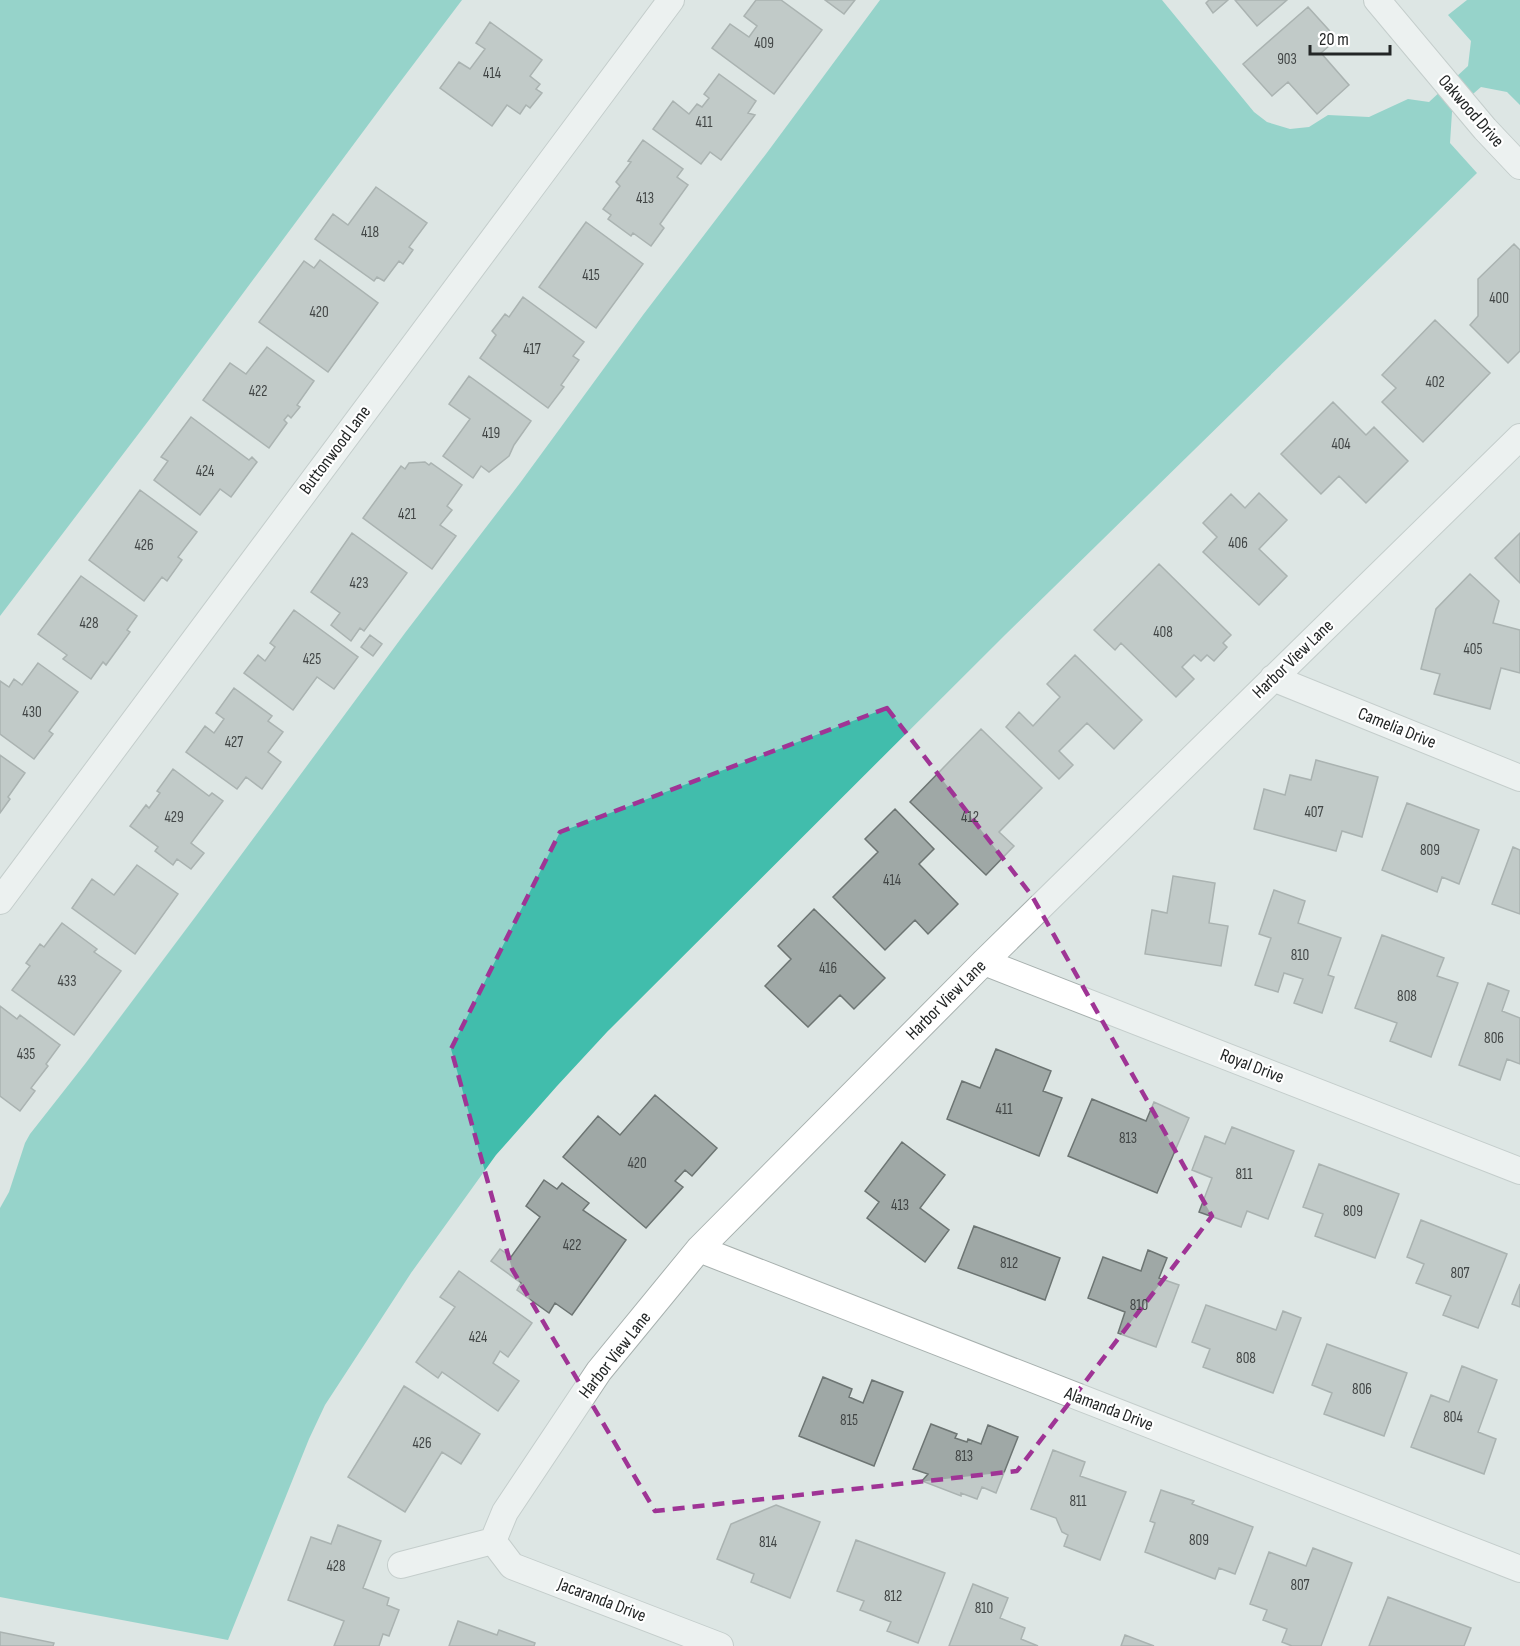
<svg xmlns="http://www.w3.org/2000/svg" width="1520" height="1646" font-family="'Sofia Sans Condensed',sans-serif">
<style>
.water{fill:#41bdac}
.building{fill:#9fa8a6;stroke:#6d7573;stroke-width:1.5}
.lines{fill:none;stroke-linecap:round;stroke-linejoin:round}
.street-casing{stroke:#a7b0ae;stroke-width:28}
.street{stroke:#fff;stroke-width:26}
.marked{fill:none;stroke:#9f3495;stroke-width:4.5;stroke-dasharray:12 8;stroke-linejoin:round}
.labels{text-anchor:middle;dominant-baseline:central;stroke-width:4.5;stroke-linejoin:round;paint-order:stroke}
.number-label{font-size:15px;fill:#424646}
.street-label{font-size:18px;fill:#232626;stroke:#fff}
</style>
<rect width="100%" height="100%" fill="#dde6e4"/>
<path class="water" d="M0,0H462L391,94L149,420L0,616Z
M880,0H1162L1254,112L1267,122L1290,129L1309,127L1328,115L1369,117L1408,99L1429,102L1468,66L1471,41L1448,15L1467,0H1520V105L1507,92L1481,87L1452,112L1450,143L1477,173L1006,634L607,1032L557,1086L496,1155L411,1273L325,1405L309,1439L228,1640L0,1597V1208L9,1192L25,1143L30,1134L85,1064L196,916L405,633L520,483L643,315L766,154Z"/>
<path class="building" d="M756,0H781L822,30L774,94L712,48L730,24L749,37L757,26L744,16Z
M825,0H855L844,14Z
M1209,0H1228L1213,13L1206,3Z
M1235,0H1287L1257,26Z
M1308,7L1337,39L1321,53L1349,85L1317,114L1288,82L1272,96L1243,64Z
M490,22L542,60L530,76L540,84L536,89L542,93L530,108L526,105L520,114L507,105L492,126L440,88L459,62L470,69L485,49L476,43Z
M719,74L756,101L748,113L755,115L721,160L710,152L701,164L653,129L673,101L689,114L697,104L702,107L709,98L704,94Z
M643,140L683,169L677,177L688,185L660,224L664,228L651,246L633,233L631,236L608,219L611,215L603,209L620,186L616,182L631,162L628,161Z
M376,187L427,223L409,247L413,250L403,264L399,261L384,281L377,277L374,281L315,239L333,214L348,225Z
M586,222L643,264L596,328L539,287Z
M1514,244L1520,250V351L1508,363L1470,325L1478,316V279Z
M320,260L378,303L328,372L259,322L304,261L314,268Z
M523,297L584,342L573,356L579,360L561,385L564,387L548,408L480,358L496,335L492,331L505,314L509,317Z
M1435,320L1490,373L1423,442L1382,402L1396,388L1382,375Z
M267,347L314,381L297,405L300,407L291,418L288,415L284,420L287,423L269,448L203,400L230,363L246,374Z
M469,376L531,421L514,445L509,456L489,472L481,466L473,478L443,456L470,419L449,404Z
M1333,402L1366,435L1374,427L1408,461L1366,503L1339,476L1321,494L1281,454Z
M191,417L249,460L252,457L257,462L231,497L220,489L200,515L154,480L168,461L161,457Z
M425,462L429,465L431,463L462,485L447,506L452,510L440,525L456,536L432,569L363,518L401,466L405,469L409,463Z
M140,490L197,532L178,557L182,560L167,581L162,577L144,601L89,560Z
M1259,493L1287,520L1259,549L1287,576L1259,605L1203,552L1217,537L1203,523L1231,494L1245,508Z
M352,533L407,573L364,631L360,628L351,641L331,625L340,613L311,592Z
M1520,533V583L1495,558Z
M1159,564L1231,635L1223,643L1227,647L1214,661L1207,655L1201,661L1194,655L1182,667L1194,679L1176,697L1121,643L1115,650L1094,630Z
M1470,574L1499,601L1493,623L1520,630V673L1501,668L1490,709L1434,694L1440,674L1421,669L1436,609Z
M81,576L137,616L127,630L130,632L106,665L103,662L91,679L63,659L67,655L38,634Z
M294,610L358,657L334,689L317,677L293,710L244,673L258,655L265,661L275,647L270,643Z
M370,635L382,644L373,656L361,647Z
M1075,655L1142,720L1114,749L1087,723L1059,751L1073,765L1059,779L1006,727L1019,712L1033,726L1060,697L1047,684Z
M38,663L78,692L49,731L53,734L34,759L0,734V681L9,687L14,679L22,685Z
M234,688L272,716L268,721L283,732L268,752L281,762L262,789L246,777L237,789L186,752L205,726L214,733L224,719L216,713Z
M981,729L1042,788L999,832L1014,846L986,875L910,802Z
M0,755L25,773L8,797L10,799L0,813Z
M1316,760L1378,777L1362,837L1342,831L1336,851L1254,829L1264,789L1285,795L1290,775L1311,780Z
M173,769L209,796L212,793L223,801L191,843L204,853L191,869L177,859L173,865L155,851L158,847L130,826L146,805L149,808L160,793L157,791Z
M1407,803L1479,830L1459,884L1442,877L1437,892L1382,870Z
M895,809L934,849L919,864L958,904L928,934L915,920L885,950L833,897L878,852L865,839Z
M1513,847L1520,850V914L1492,904Z
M137,865L178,894L135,954L72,908L92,879L114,895Z
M1173,876L1215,883L1209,923L1228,926L1221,966L1145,954L1152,910L1167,913Z
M1274,890L1305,901L1298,923L1341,938L1328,975L1334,977L1322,1013L1294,1003L1303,979L1284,973L1278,992L1255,985L1271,938L1259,934Z
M814,909L885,978L854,1009L840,995L808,1027L765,986L791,959L778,946Z
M62,923L97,949L94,952L121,971L74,1035L12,990L30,966L26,963L40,944L44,947Z
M1382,935L1444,958L1437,976L1458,983L1431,1057L1390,1041L1397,1023L1355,1008Z
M1488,983L1509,991L1502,1011L1520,1018V1064L1507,1059L1500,1080L1459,1065Z
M0,1006L17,1019L20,1015L60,1045L46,1064L48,1066L31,1088L35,1091L20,1111L0,1096Z
M996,1049L1051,1071L1043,1091L1062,1098L1039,1156L947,1119L962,1081L980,1088Z
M655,1095L717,1148L692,1176L685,1170L675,1181L683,1187L646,1228L563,1157L598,1116L620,1135Z
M1092,1099L1146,1121L1154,1102L1189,1118L1157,1193L1068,1156Z
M1232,1127L1294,1151L1268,1219L1247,1211L1241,1227L1199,1212L1212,1178L1192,1170L1205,1136L1225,1144Z
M902,1142L945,1175L920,1208L949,1230L925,1262L867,1218L879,1202L865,1191Z
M1319,1164L1399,1194L1375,1258L1315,1236L1323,1214L1303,1207Z
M544,1180L557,1189L562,1183L589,1203L583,1210L626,1240L572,1315L555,1303L549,1313L517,1290L521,1283L491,1261L500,1249L511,1257L540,1217L526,1206Z
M1421,1220L1507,1254L1478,1328L1443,1315L1451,1296L1416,1283L1424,1264L1407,1257Z
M974,1226L1060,1258L1045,1300L958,1268Z
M1148,1250L1167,1258L1159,1278L1179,1285L1156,1347L1118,1333L1125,1312L1088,1298L1103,1257L1141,1271Z
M459,1271L532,1323L508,1357L500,1351L493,1363L519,1381L498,1411L442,1372L438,1378L416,1362L455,1307L440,1297Z
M1520,1284V1307L1512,1304Z
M1206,1305L1276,1330L1283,1311L1301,1318L1273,1393L1203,1367L1210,1349L1192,1342Z
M1327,1344L1407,1373L1384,1436L1324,1414L1332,1393L1312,1385Z
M1462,1366L1497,1380L1478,1432L1496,1439L1484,1474L1411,1447L1431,1395L1449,1402Z
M823,1377L852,1389L849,1397L863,1403L872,1380L903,1392L874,1466L799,1436Z
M404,1386L480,1434L461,1464L442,1452L405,1512L348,1477Z
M931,1424L957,1434L955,1438L967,1442L968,1439L981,1444L988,1425L1018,1437L996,1493L982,1487L977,1499L961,1493V1496L922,1481L928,1474L913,1469Z
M1053,1450L1085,1462L1080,1476L1126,1492L1100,1560L1064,1546L1068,1535L1062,1532L1056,1518L1031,1509Z
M1161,1490L1194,1501L1192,1504L1253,1527L1235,1574L1219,1568L1215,1579L1145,1552L1155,1523L1150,1521Z
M776,1505L820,1522L790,1598L751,1582L754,1574L717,1559L731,1524Z
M338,1525L381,1541L363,1588L389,1598L387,1605L399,1610L389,1636L383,1634L379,1646H334L344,1621L288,1600L311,1537L331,1544Z
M856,1540L945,1573L918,1643L887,1631L891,1622L860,1610L864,1601L837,1591Z
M1313,1548L1352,1563L1321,1646H1292L1282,1642L1287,1629L1263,1620L1267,1610L1250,1604L1269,1552L1306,1566Z
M973,1584L1008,1598L1000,1618L1025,1628L1021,1639L1038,1646H949Z
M1388,1597L1471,1628L1464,1646H1369Z
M458,1621L497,1635L499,1630L535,1643L534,1646H449Z
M0,1632L54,1643L53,1646H0Z
M1125,1635L1154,1646H1121Z"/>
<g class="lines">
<defs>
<path id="street" d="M1377,0L1485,129L1520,166
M1273,678L1520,778
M0,901L671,0
M984,962L1520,1171
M699,1249L1520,1569
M493,1541L512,1566L720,1646
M401,1565L493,1541L505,1512L599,1371L699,1249L984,962L1520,437"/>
</defs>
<use href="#street" class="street-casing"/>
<use href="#street" class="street"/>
</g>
<path d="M0 0H1520V1646H0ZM887,708L1032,896L1212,1216L1017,1471L655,1511L512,1269L451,1049L560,832Z" fill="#dde6e4" fill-opacity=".55" fill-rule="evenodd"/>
<path class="marked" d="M887,708L1032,896L1212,1216L1017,1471L655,1511L512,1269L451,1049L560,832Z"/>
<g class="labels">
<g class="number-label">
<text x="764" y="43">409</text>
<text x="1287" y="59">903</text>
<text x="492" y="73">414</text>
<text x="704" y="122">411</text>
<text x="645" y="198">413</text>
<text x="370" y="232">418</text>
<text x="591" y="275">415</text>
<text x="1499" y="298">400</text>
<text x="319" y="312">420</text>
<text x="532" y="349">417</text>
<text x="1435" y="382">402</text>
<text x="258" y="391">422</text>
<text x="491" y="433">419</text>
<text x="1341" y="444">404</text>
<text x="205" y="471">424</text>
<text x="407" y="514">421</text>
<text x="1238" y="543">406</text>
<text x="144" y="545">426</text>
<text x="359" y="583">423</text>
<text x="89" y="623">428</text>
<text x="1163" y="632">408</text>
<text x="1473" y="649">405</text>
<text x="312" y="659">425</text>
<text x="32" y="712">430</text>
<text x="234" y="742">427</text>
<text x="1314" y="812">407</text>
<text x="174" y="817">429</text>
<text x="970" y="817">412</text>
<text x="1430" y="850">809</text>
<text x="892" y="880">414</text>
<text x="1300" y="955">810</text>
<text x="828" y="968">416</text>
<text x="67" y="981">433</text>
<text x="1407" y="996">808</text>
<text x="1494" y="1038">806</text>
<text x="26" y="1054">435</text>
<text x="1004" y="1109">411</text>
<text x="1128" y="1138">813</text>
<text x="637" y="1163">420</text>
<text x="1244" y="1174">811</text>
<text x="900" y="1205">413</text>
<text x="1353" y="1211">809</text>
<text x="572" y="1245">422</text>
<text x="1009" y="1263">812</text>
<text x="1460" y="1273">807</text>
<text x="1139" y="1305">810</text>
<text x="478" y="1337">424</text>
<text x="1246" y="1358">808</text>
<text x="1362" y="1389">806</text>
<text x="1453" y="1417">804</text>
<text x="849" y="1420">815</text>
<text x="422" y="1443">426</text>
<text x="964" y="1456">813</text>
<text x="1078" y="1501">811</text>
<text x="1199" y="1540">809</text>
<text x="768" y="1542">814</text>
<text x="336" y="1566">428</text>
<text x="1300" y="1585">807</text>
<text x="893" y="1596">812</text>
<text x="984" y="1608">810</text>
</g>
<g class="street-label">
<text transform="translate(1471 111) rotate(49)">Oakwood Drive</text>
<text transform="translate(335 450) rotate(-53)">Buttonwood Lane</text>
<text transform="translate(1293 659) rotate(-44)">Harbor View Lane</text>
<text transform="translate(1397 728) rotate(22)">Camelia Drive</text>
<text transform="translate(946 1000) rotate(-45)">Harbor View Lane</text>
<text transform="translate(1252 1066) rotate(21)">Royal Drive</text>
<text transform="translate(615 1355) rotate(-52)">Harbor View Lane</text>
<text transform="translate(1109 1409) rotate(21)">Alamanda Drive</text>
<text transform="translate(602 1600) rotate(21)">Jacaranda Drive</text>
</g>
</g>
<path d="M1310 45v9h80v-9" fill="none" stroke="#232626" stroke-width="3"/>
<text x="1319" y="45" font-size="18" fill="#232626" stroke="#ffffff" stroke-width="4.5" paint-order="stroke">20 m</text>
</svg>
